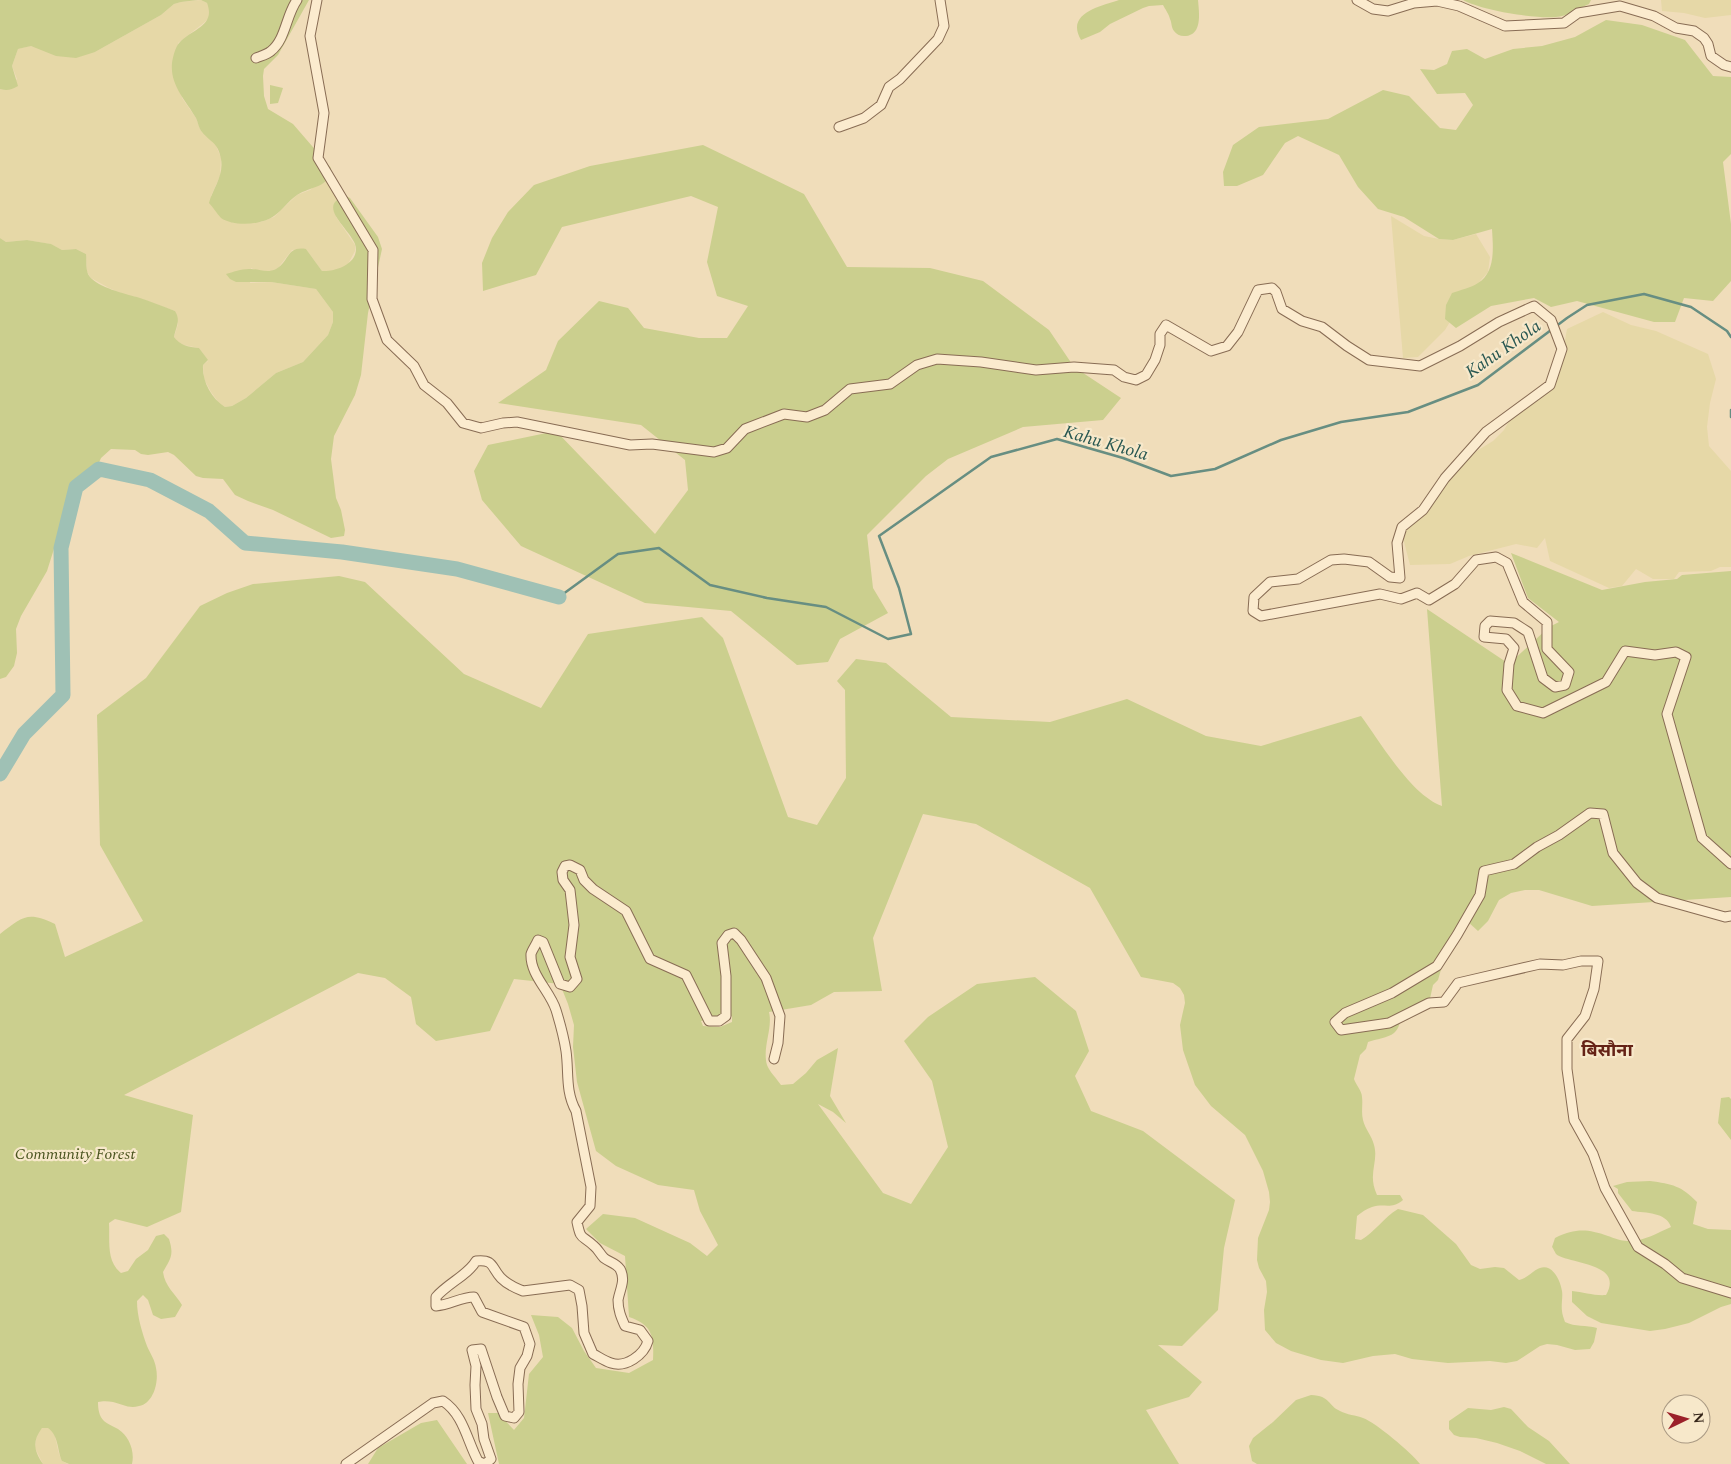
<svg xmlns="http://www.w3.org/2000/svg" width="1731" height="1464" font-family="Spectral,'Noto Sans Devanagari',serif">
<style>
.farmland{fill:#e6d8a7}
.green{fill:#cbcf8e;fill-rule:evenodd}
.lines{fill:none;stroke-linecap:round;stroke-linejoin:round}
.stream{stroke:#678e82;stroke-width:2.5}
.river{stroke:#9fc1b5;stroke-width:15}
.street-casing{stroke:#886c54;stroke-width:11}
.street{stroke:#fbebce;stroke-width:9}
.labels{text-anchor:middle;dominant-baseline:central;stroke-width:4.5;stroke-linejoin:round;paint-order:stroke}
.park-label{font-size:16px;font-style:italic;fill:#4a541f;stroke:#f7e8ca}
.water-label{font-size:18px;font-style:italic;fill:#285751;stroke:#f7e8ca}
.neighbourhood-label{font-size:18px;font-weight:bold;fill:#652216;stroke:#f7e8ca}
</style>
<rect width="100%" height="100%" fill="#f0ddba"/>
<path class="farmland" d="M201,0L207,3L210,9V16L205,22L178,43L182,98L196,118L201,131L215,143L221,158L220,176L211,196L222,218L234,223H248L261,222L274,217L297,195L310,190L331,174L346,196L338,198L336,217L355,245V251L348,264L336,271H322L306,249L292,250L278,268L272,271H258L251,268L250,283L271,282L316,289L333,312V322L328,335L303,362L276,373L246,398L232,406L225,407L219,403L211,392L204,379L203,365L208,361L199,348L184,345L178,342L174,337L178,324L175,311L136,297L128,296L109,288L91,278L87,272L86,254L76,249L62,250L50,244L27,240L6,242L0,238V89L5,90L17,79L12,66L18,49L30,46L95,52L161,15L174,4L181,2Z
M1661,0H1731V15L1705,18L1684,13L1662,11Z
M1391,216L1424,236L1439,239L1453,240L1476,234L1490,257L1488,272L1462,302L1445,330L1418,357L1403,358Z
M1603,312L1631,325L1656,331L1708,354L1716,379L1710,403L1707,427L1709,446L1731,471V567H1720L1711,571L1679,572L1674,579H1653L1636,569L1622,586L1609,588L1550,561L1545,538L1537,548L1516,544L1469,556L1450,564L1410,565L1402,534L1431,508L1446,482L1470,455L1493,441L1504,430L1512,416L1551,382L1560,368L1567,329Z
M42,1428H49L54,1432L59,1454L62,1461L68,1464H43L35,1448L37,1434Z"/>
<path class="green" d="M0,0H198L181,2L174,4L161,15L95,52L76,58L56,56L31,46L18,49L12,66L18,86C11,90 7,91 0,89Z
M201,0H309L278,55L264,69L263,76L264,96L268,109L293,124L331,168C330,188 311,186 297,195C288,201 283,210 274,216C262,225 234,227 221,218C217,214 213,207 209,203C213,188 224,176 221,159C218,142 211,143 202,132C199,129 198,122 196,118C186,100 170,86 172,63C173,57 175,47 180,42C192,29 216,26 207,3Z
M1119,0H1198C1199,12 1203,36 1184,36C1180,36 1176,34 1174,31C1171,27 1172,23 1170,19C1169,14 1165,9 1163,5L1149,6L1143,8L1110,24L1100,32L1081,40C1065,13 1101,6 1119,0Z
M1463,0H1591L1589,4C1579,8 1566,17 1556,17C1534,19 1481,10 1463,0Z
M1606,20L1642,25L1685,40L1713,76L1731,77V154L1723,162L1731,224V281L1713,301L1684,298L1675,322H1654L1577,301L1551,307L1534,298L1491,306L1456,328L1445,319L1446,305L1452,293C1460,290 1471,288 1478,283C1496,272 1493,247 1492,229L1453,240L1439,239L1404,217L1378,209L1358,187L1339,155L1298,136L1285,143L1263,175L1237,186H1224L1223,172L1233,145L1259,127L1328,119L1383,90L1409,96L1440,128L1456,130L1473,105L1465,93L1437,94L1420,69L1434,70L1447,64L1452,51L1467,49L1485,59L1513,49L1542,46L1575,37Z
M270,85L283,88L278,103L270,104Z
M703,145L804,194L847,267L930,268L983,281L1049,330L1074,367L1121,398L1103,420L1023,427L948,459L926,476L867,535L873,588L888,613L840,639L828,662L797,665L731,611L645,603L521,546L482,500L474,471L488,445L556,431L655,534L688,490L685,460L641,425L498,403L546,370L558,341L599,301L628,308L644,328L699,338H727L748,306L717,296L707,262L718,207L691,196L562,227L536,275L483,291L482,263L492,238L508,212L534,185L590,166Z
M346,196L350,198L378,237L382,249L368,313L361,375L355,395L334,436L331,459L336,498L341,510L345,530L344,536L331,538L273,510L248,501L235,495L223,479L203,478L196,476L174,455L168,452L148,455L141,454L135,450L111,449L101,458L93,476L79,489L64,517L47,571L21,616L16,629L17,653L14,666L6,677L0,679V238L6,242L27,240L51,244L62,250L76,249L86,254C87,261 85,272 90,277C98,287 125,294 137,297C150,301 162,306 175,311C181,321 176,326 174,337C180,345 188,347 199,348L208,360L203,365C202,381 211,398 225,407L232,406L246,398L276,373L303,362L328,335L333,322V312L316,289L271,282H236L230,279L226,274C233,272 241,269 249,269C258,268 266,274 276,269C290,261 286,246 306,249L322,271C337,272 361,262 355,244C349,228 315,205 346,196Z
M1511,553L1602,590L1645,582L1677,579L1682,575L1731,571V897L1592,906L1539,890H1525L1511,893L1499,900L1488,921L1478,931L1467,921L1442,966L1438,980L1433,985L1429,1003C1419,1003 1406,1006 1402,1016C1399,1022 1400,1028 1394,1033C1388,1038 1376,1039 1368,1042L1366,1049L1360,1055L1354,1079C1356,1085 1362,1091 1362,1097C1363,1104 1361,1112 1363,1120C1365,1129 1372,1136 1374,1145C1379,1162 1367,1174 1377,1195H1400L1403,1200C1391,1210 1385,1203 1372,1207C1366,1209 1362,1212 1357,1216L1355,1239L1361,1240C1375,1232 1383,1218 1398,1209L1423,1215L1456,1244L1471,1265L1480,1269L1495,1267L1504,1268L1519,1280C1528,1278 1532,1271 1540,1268C1553,1264 1560,1280 1562,1291C1563,1297 1561,1304 1562,1311C1562,1314 1564,1319 1565,1322C1575,1327 1586,1325 1597,1328L1594,1342L1590,1349L1575,1350L1557,1345L1547,1344L1540,1346L1517,1361L1506,1363L1490,1361L1448,1363L1412,1359L1395,1354L1373,1356L1343,1363L1321,1360L1291,1351L1276,1343L1265,1330L1264,1310L1267,1292L1266,1281L1259,1268L1257,1260L1258,1238L1269,1210L1270,1202L1269,1192L1263,1171L1245,1135L1211,1106L1195,1085L1183,1050L1180,1025L1185,1003L1184,995L1180,988L1173,983L1141,977L1090,888L976,824L923,814L873,938L882,991L834,992L811,1005L769,1012C773,1029 762,1047 767,1065C769,1071 777,1079 781,1085L793,1084L806,1073L817,1060L838,1048L830,1096L846,1123L833,1112L818,1104L883,1193L911,1204L948,1147L932,1081L904,1041L928,1017L977,984L1035,977L1076,1011L1089,1051L1075,1076L1091,1111L1143,1131L1235,1200L1224,1248L1218,1310L1182,1346L1158,1345L1202,1382L1189,1397L1146,1410L1179,1464H499L488,1413H498L514,1430L524,1418L529,1374L543,1357L539,1335L531,1315L558,1317L572,1328L584,1351L596,1368L629,1373L653,1360C654,1337 653,1325 629,1317L625,1256L600,1243L586,1229L603,1214L635,1218L690,1243L707,1256L718,1245L700,1211L694,1190L658,1185L616,1166L596,1151L577,1082L573,1047L574,1025L568,1004L560,984L514,979L490,1031L436,1041L416,1024L411,997L385,978L358,973L124,1095L193,1115L181,1212L147,1227L115,1219L109,1223C110,1241 106,1261 121,1273L128,1271L136,1259L148,1250L156,1236L164,1234L169,1239C174,1255 171,1258 163,1272C165,1287 175,1293 182,1305L175,1317L161,1319L153,1315L148,1300L143,1295L137,1301C137,1316 142,1332 147,1346C150,1353 155,1360 156,1368C159,1381 154,1403 139,1406C129,1409 122,1404 113,1402C108,1401 102,1401 98,1402C98,1409 99,1416 104,1421C107,1424 113,1426 118,1429C129,1436 135,1451 132,1464H69L62,1461C57,1450 59,1436 48,1428H42C32,1441 34,1451 43,1464H0V934C23,916 28,911 55,924L65,957L143,921L100,845L97,715L146,678L200,606L227,593L253,584L339,576L365,582L464,674L541,708L588,634L702,617L723,638L788,817L817,825L846,778L845,690L837,681L856,659L886,663L951,717L1050,722L1127,699L1206,736L1261,746L1361,716C1381,743 1411,795 1442,806L1427,609L1509,664L1549,627L1559,622L1528,598ZM726,1016H732V1022L720,1027L703,1026L701,1021Z
M1729,1097L1731,1099V1140L1718,1123L1721,1098Z
M1650,1181C1672,1184 1682,1186 1697,1202L1693,1224L1708,1229L1731,1230V1304L1721,1307L1689,1323L1665,1329L1650,1331L1601,1323L1587,1316L1572,1302V1291C1583,1292 1595,1296 1606,1295C1625,1262 1567,1264 1556,1254C1556,1254 1553,1248 1552,1247L1555,1238C1576,1228 1587,1229 1608,1236C1614,1238 1621,1241 1627,1241C1643,1242 1657,1233 1671,1227C1666,1212 1646,1213 1632,1211L1618,1193V1189L1613,1186L1627,1182Z
M1311,1395C1331,1396 1327,1405 1340,1411C1347,1415 1356,1415 1363,1418C1375,1422 1412,1453 1420,1464H1257L1252,1461L1249,1446L1253,1438L1273,1422L1296,1400Z
M1504,1407L1511,1409L1528,1427L1549,1441L1570,1464H1546L1520,1451L1497,1443L1476,1438L1460,1437L1454,1435L1449,1429V1421L1468,1408L1491,1410Z
M437,1420L467,1464H368L378,1448L421,1423Z"/>
<g class="lines">
<path class="stream" d="M1731,410V417
M559,597L618,554L659,548L710,585L767,598L826,607L888,639L911,634L899,588L879,536L991,457L1057,439L1123,458L1171,476L1215,469L1281,440L1341,422L1408,412L1478,385L1567,318L1587,305L1644,294L1691,307L1727,331L1731,337"/>
<path class="river" d="M0,774L24,734L63,695L61,548L76,487L99,469L150,480L209,511L245,543L342,552L457,569L559,597"/>
<defs>
<path id="street" d="M317,0L310,36L324,113L318,158L373,250L372,299L387,340L414,366L424,385L447,403L463,423L481,428L503,423L517,422L630,445L652,444L714,452L727,448L745,429L784,414L807,417L825,410L850,389L890,384L917,365L937,359L981,362L1036,370L1074,367L1114,370L1124,377L1136,380L1146,375L1155,360L1160,345V334L1166,325L1211,351L1227,346L1238,332L1258,290L1272,288L1276,292L1282,309L1302,321L1322,327L1347,346L1369,360L1420,366L1460,346L1499,322L1534,306L1551,320L1562,349L1550,385L1486,432L1445,478L1423,510L1402,527L1397,543L1400,578L1390,577L1369,562L1344,559L1331,560L1298,579L1270,582L1254,597L1253,611L1261,616L1380,594L1401,599L1417,593L1429,600L1455,584L1476,560L1496,557L1507,563L1523,602L1547,622V649L1569,672L1565,685L1555,687L1543,678L1528,632L1514,623L1490,621L1485,626L1484,637L1506,639L1514,648L1509,664L1507,690L1517,706L1543,713L1606,682L1625,651L1655,655L1676,652L1686,657L1667,714L1702,838L1731,864
M1357,0L1373,9L1388,11L1414,3L1437,1L1459,6L1505,26L1564,23L1578,13L1620,6L1654,16L1676,28L1694,31L1704,38L1708,44L1711,56L1724,65L1731,67
M256,58C261,56 268,54 271,51C286,39 286,15 297,0
M839,127L864,118L881,105L889,87L900,79L938,39L944,26L940,0
M1731,916L1725,917L1657,898L1637,883L1613,853L1603,814L1590,813L1559,835L1537,847L1514,864L1484,871L1480,895L1457,935L1437,966L1392,993L1345,1013L1335,1022L1341,1030L1389,1023L1429,1003L1444,1002L1458,983L1540,964L1563,965L1581,961H1598L1594,989L1585,1016L1567,1039V1069L1574,1120L1593,1154L1605,1188L1638,1247L1665,1264L1682,1278L1731,1293
M346,1464L433,1403L443,1401C464,1415 467,1441 478,1461L484,1464
M485,1464L491,1459L484,1439L482,1424L476,1409L475,1385L476,1366L472,1350L481,1349L497,1397L505,1416L514,1418L519,1412L518,1384L520,1368L527,1356L530,1344L524,1327L482,1312L474,1297C461,1297 450,1305 436,1306V1297C448,1283 468,1275 476,1261C494,1259 491,1267 501,1278C507,1284 515,1288 523,1291L570,1285L579,1290L582,1306L584,1333L593,1354C599,1357 605,1361 611,1363C626,1368 644,1355 648,1341L640,1330L625,1326C621,1317 618,1310 618,1300C620,1289 626,1280 620,1269C616,1263 609,1262 604,1258C600,1254 598,1249 594,1246C581,1234 581,1241 577,1222L590,1206L591,1187L576,1111C565,1091 569,1072 566,1051C564,1038 560,1023 556,1010C550,991 530,975 531,954C532,950 536,945 538,940L543,942L560,984L570,987L577,979L570,957L574,925L570,890L563,880L562,872L565,866L570,865L580,870L584,880L593,889L626,911L650,959L686,975L709,1021H719L726,1016V976L722,943L728,935L734,933L741,940L766,978L780,1016L778,1043L774,1059"/>
</defs>
<use href="#street" class="street-casing"/>
<use href="#street" class="street"/>
</g>
<g class="labels">
<g class="park-label">
<text x="75" y="1154">Community Forest</text>
</g>
<g class="water-label">
<text transform="translate(1503 349) rotate(-35)">Kahu Khola</text>
<text transform="translate(1106 443) rotate(16)">Kahu Khola</text>
</g>
<g class="neighbourhood-label">
<text x="1607" y="1050">बिसौना</text>
</g>
</g>
<g transform="translate(1686 1419) rotate(85)"><circle r="24" fill="#f7e8ca" stroke="#aa9a84"/>
<path d="M0-4L9 19L0 12L-9 19Z" fill="#9b2029"/>
<text y="-8" font-size="14" font-weight="bold" text-anchor="middle" fill="#36261a">N</text>
</g>
</svg>
